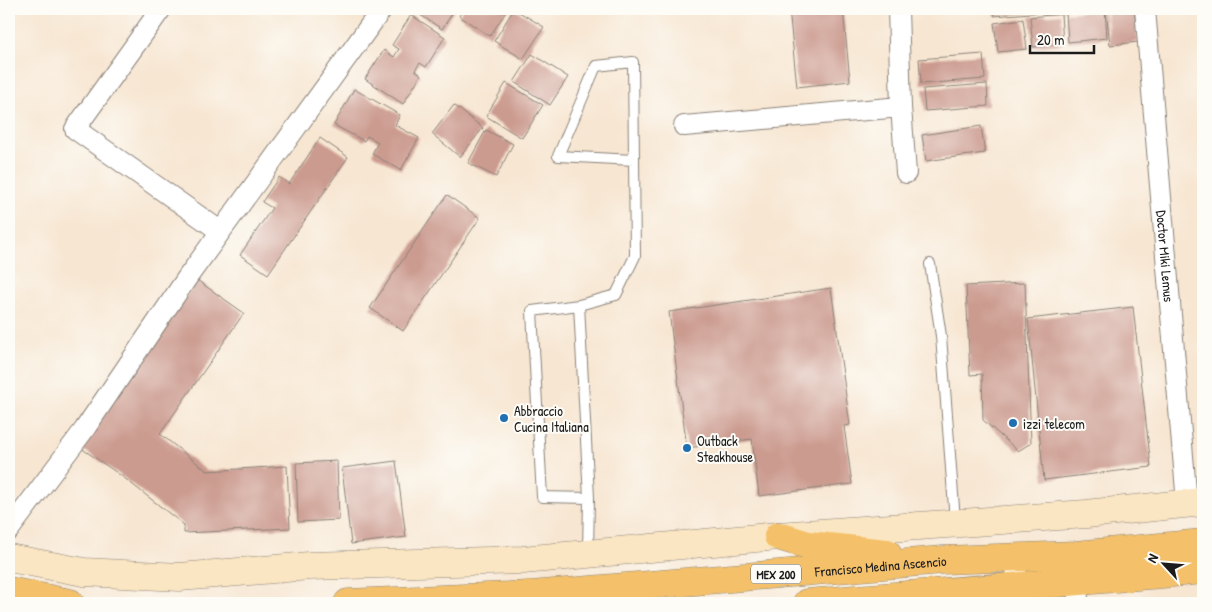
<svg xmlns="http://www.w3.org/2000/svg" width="1212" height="612" font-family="'Patrick Hand',sans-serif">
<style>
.building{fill:#cc9b90}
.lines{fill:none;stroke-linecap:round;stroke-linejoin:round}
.service-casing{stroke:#8a8177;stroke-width:12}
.minor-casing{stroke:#8a8177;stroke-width:22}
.secondary-casing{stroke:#8a8177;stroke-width:29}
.trunk-casing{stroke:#8a8177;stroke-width:29}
.service{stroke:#fff;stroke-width:10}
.minor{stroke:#fff;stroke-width:20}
.secondary{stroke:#fbe6c3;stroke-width:28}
.trunk{stroke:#f4c16a;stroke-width:28}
.poi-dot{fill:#1f6fb2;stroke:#fdfcf7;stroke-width:2}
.labels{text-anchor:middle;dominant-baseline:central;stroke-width:4;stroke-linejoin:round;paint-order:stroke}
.shield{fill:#fdfcf7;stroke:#605f5e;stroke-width:1}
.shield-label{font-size:12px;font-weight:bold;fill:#1c1c1c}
.street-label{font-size:14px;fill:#1c1c1c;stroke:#fdfcf7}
.poi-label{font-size:14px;fill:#1c1c1c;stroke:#fdfcf7;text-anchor:start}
</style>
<rect width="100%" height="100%" fill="#fdfcf7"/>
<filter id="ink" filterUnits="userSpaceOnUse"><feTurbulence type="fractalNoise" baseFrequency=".02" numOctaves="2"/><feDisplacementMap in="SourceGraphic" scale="10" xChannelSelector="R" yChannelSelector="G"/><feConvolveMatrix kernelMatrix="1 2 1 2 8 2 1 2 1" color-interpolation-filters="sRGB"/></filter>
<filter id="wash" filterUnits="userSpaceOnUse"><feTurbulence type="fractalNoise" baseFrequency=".0096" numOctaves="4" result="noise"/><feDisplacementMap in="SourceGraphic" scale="20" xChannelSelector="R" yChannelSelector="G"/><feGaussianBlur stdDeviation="1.12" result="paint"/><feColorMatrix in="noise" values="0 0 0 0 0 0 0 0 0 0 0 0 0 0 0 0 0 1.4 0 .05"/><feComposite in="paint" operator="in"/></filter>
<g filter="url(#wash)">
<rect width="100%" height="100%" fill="#f7e6d2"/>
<g id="blocks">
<path class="building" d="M411,9H455L442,29Z
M463,9H508L490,36L459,16Z
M514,9L544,27L523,59L494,41Z
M789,9H843L850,81L797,87Z
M996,9H1068V10L994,16Z
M1106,9H1134L1138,42L1110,45Z
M1105,10L1107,38L1068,42L1066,13Z
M1061,14L1063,44L1033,47L1030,17Z
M411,15L445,37L426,67L420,63L415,70L421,75L403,104L365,79L384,50L394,57L399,49L392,45Z
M1023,19L1027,49L998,52L994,23Z
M532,54L568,77L550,105L514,82Z
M983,54L985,79L921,84L919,59Z
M506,83L543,105L522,138L486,116Z
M987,84L988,106L925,111L923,89Z
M354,89L400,115L395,125L419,138L401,170L372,154L378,142L367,136L364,141L334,125Z
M454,105L483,128L460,157L432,134Z
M981,126L985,153L926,161L922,135Z
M486,130L513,144L496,177L468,163Z
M320,138L348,157L268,274L240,255L272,208L262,202L279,177L289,184Z
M447,195L480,218L403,331L370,308Z
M197,280L244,313L160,434L207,471L287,466L290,528L184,533V525L123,477L81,448Z
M1025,283L1031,443L1018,451L983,420L982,374L970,375L966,286Z
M831,288L850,425L844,426L852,484L759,496L752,439L687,448L669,312Z
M1133,307L1151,467L1044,480L1028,319Z
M337,461L339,520L298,522L296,463Z
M396,461L406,537L351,544L342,468Z"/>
</g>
</g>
<g filter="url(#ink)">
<use href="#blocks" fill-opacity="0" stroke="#8a8177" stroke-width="1"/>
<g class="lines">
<defs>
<path id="service" d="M930,264L941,336L955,521
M579,305L616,295L635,256L633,62L596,66L558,156L634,160
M588,553L589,498L579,305L532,311L542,497L589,498"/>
<g id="minor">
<path d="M161,9L75,129L220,231"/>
<path d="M898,9L901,107L906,173"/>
<path id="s1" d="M1145,9L1187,503"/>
<path d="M684,126L901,107"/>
<path d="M9,530L84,430L187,278L382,9"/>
<path d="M1016,557L1017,603"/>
<path d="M1077,568L1078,603"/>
</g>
<path id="secondary" d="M9,558L84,572L180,577L309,566L523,560L778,536L1086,514L1203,502"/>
<g id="trunk">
<path d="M778,536L808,545L887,553"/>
<path d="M9,591L70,603"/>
<path id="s2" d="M348,603L531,595L943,560L1076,555L1203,543"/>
<path d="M807,603C939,592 1071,583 1203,570"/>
</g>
</defs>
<use href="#service" class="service-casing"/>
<use href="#minor" class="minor-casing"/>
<use href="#secondary" class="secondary-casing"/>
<use href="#trunk" class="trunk-casing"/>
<use href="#service" class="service"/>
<use href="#minor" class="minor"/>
<use href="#secondary" class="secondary"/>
<use href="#trunk" class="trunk"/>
</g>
</g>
<g class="poi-dot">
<circle cx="504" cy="418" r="5"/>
<circle cx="1013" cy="423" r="5"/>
<circle cx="687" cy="448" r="5"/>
</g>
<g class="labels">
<rect class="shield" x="751" y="564.5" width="50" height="19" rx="4"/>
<g class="shield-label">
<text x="776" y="574">MEX 200</text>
</g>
<g class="street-label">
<text stroke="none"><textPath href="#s1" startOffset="248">Doctor Miki Lemus</textPath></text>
<text stroke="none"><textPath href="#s2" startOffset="534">Francisco Medina Ascencio</textPath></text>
</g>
<g class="poi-label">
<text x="514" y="410">Abbraccio<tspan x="514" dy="16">Cucina Italiana</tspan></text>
<text x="1023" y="423">izzi telecom</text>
<text x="697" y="440">Outback<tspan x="697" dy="16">Steakhouse</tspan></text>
</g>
</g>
<rect width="1212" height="612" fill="none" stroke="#fdfcf7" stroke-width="30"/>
<g transform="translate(1164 564) rotate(296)" stroke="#fdfcf7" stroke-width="4" paint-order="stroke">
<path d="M0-4L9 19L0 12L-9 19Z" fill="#1c1c1c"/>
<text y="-8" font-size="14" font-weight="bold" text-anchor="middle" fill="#1c1c1c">N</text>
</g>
<path d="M1030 45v8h64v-8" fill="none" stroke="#1c1c1c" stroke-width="2.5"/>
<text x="1037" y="45" font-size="15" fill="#1c1c1c" stroke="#fdfcf7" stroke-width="4" paint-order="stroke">20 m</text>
</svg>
